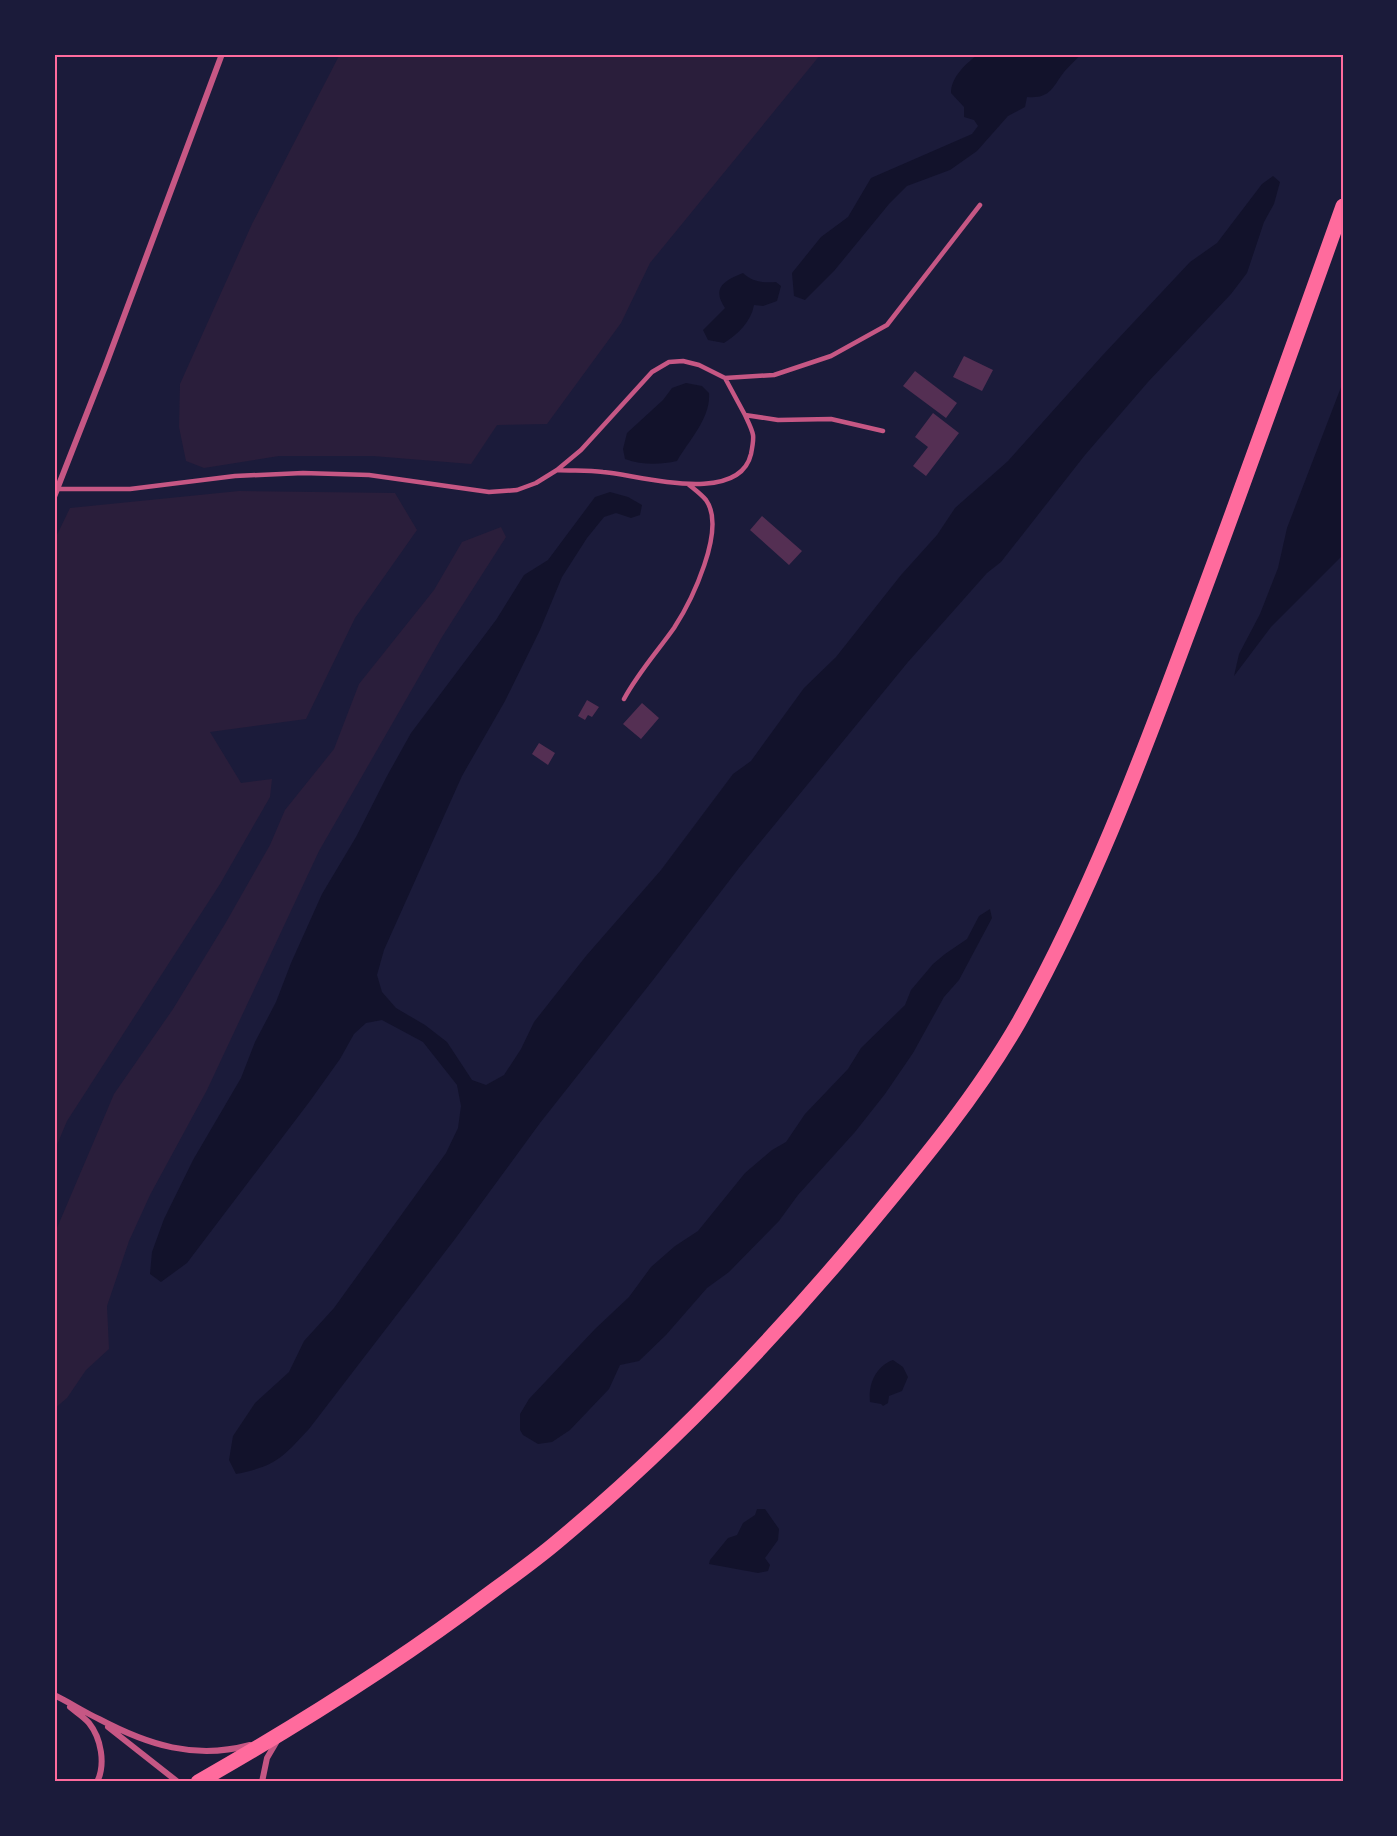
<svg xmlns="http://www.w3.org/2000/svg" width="1397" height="1836" font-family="Barlow,sans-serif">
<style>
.green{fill:#2a1e3b}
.water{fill:#12122b}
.building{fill:#542f53}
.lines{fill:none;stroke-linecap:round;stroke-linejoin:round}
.service{stroke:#c65784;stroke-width:4.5}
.minor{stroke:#c65784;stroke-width:6}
.trunk{stroke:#ff6b9d;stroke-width:15}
.neatline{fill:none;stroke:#ff6b9d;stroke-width:2}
</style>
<rect width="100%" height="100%" fill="#1b1b3a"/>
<path class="green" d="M340,54H821L650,263L621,323L547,424L497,425L471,464L373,456H279L204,468L186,461L179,427L180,384L252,224Z
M239,491L395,493L417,530L355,618L306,719L210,732L241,783L272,779L270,797L220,884L67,1121L54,1152V541L70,508Z
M501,527L506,537L442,637L319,851L207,1090L150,1195L129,1241L107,1306L109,1349L86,1370L67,1398L54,1409V1235L114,1094L173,1009L225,924L270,845L285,810L334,749L359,684L434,590L462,542Z"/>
<path class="water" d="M979,54H1081C1076,60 1069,66 1064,72C1052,88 1050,99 1027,97L1025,107L1008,116L977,151L950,170L907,186L889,204L834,271L805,300L794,296L792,273L821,237L848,217L871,178L972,134L978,126L974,120L964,117V107L951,93C951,77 966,63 979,54Z
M1273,176L1280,182L1274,204L1264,222L1247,273L1231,294L1148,382L1085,455L1001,562L987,573L908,662L739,868L653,980L540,1123L455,1239L309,1429C282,1458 276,1466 236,1474L229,1460L233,1436L255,1403L289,1372L304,1341L334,1308L446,1153L458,1128L461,1106L457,1085L423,1042L382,1020L366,1023L354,1034L340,1059L310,1101L187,1263L161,1282L150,1274L152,1252L164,1219L193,1160L241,1078L255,1042L276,1002L291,963L322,894L356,837L387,776L411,733L496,620L524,575L548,560L595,497L610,492L628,497L642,505L640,515L631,518L616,513L604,517L587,538L562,577L540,630L505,701L462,776L384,950L377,975L382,992L396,1008L425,1025L447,1042L472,1080L486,1085L504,1075L521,1049L534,1022L586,956L661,870L733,774L751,761L804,688L836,657L901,575L937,535L955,508L1008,461L1101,357L1190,262L1217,243L1262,184Z
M743,273C753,282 762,283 776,282L781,286L777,301L763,306L754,305C751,322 738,334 724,343L708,340L703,330L725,308C711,288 725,280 743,273Z
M1343,382V555L1271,627L1234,676L1239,654L1260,614L1278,568L1287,528Z
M686,383L702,386L709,393C711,418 689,440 677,461C659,465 642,465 625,459L623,449L627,433L663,400L672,388Z
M990,909L992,918L959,980L944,997L913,1053L885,1094L855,1132L798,1195L779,1221L729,1272L707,1288L666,1335L639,1361L620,1365L609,1389L570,1430L552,1442L538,1444L523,1435L520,1430V1414L529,1399L595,1329L629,1297L651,1267L675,1246L698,1231L745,1173L772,1150L786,1142L805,1114L848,1069L861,1048L905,1005L911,990L933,964L945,954L967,939L979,916Z
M893,1360L903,1367L908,1377L902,1391L889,1396L888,1403L883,1406L881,1404L870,1402C868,1384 876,1366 893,1360Z
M757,1509H765L779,1529L778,1540L765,1558L770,1565L768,1571L758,1573L709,1564L710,1560L728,1538L737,1535L743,1523L755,1515Z"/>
<path class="building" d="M964,356L993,370L982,391L953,377Z
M915,371L957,403L946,418L903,386Z
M933,413L959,433L926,476L913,466L928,447L915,437Z
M762,516L802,551L789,565L750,530Z
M587,700L599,707L592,717L588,715L585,720L578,716Z
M642,703L659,718L641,739L623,724Z
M539,743L555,753L548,765L532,754Z"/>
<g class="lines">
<path class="service" d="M725,378L774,375L831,356L887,325L980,205
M557,470C572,471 588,470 603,472C639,475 739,506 751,454C755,434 754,434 745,415
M57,489H130L235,476L303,473L369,475L489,492L517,490L536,483L557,470L581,450L652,372L669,362L683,361L699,365L725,378L745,415L778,420L831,419L883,431
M624,699C638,673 657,652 674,628C691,602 727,529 706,500C701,494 694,489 688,484"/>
<path class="minor" d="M54,497L105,367L222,54
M54,1695C69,1702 84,1712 99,1719C148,1745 195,1760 250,1745
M70,1707C76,1712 84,1717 89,1723C101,1738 106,1764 97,1782
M108,1727L178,1782
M262,1782L267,1758L277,1741"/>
<path class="trunk" d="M198,1782C300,1724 400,1661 494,1590C516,1574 538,1558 558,1541C673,1445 774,1339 869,1225C923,1160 977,1095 1019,1022C1088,899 1139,765 1188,633C1241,492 1292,349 1343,206"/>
</g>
<rect width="1397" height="1836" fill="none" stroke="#1b1b3a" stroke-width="111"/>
<rect x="56" y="56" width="1286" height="1724" class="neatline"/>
</svg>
